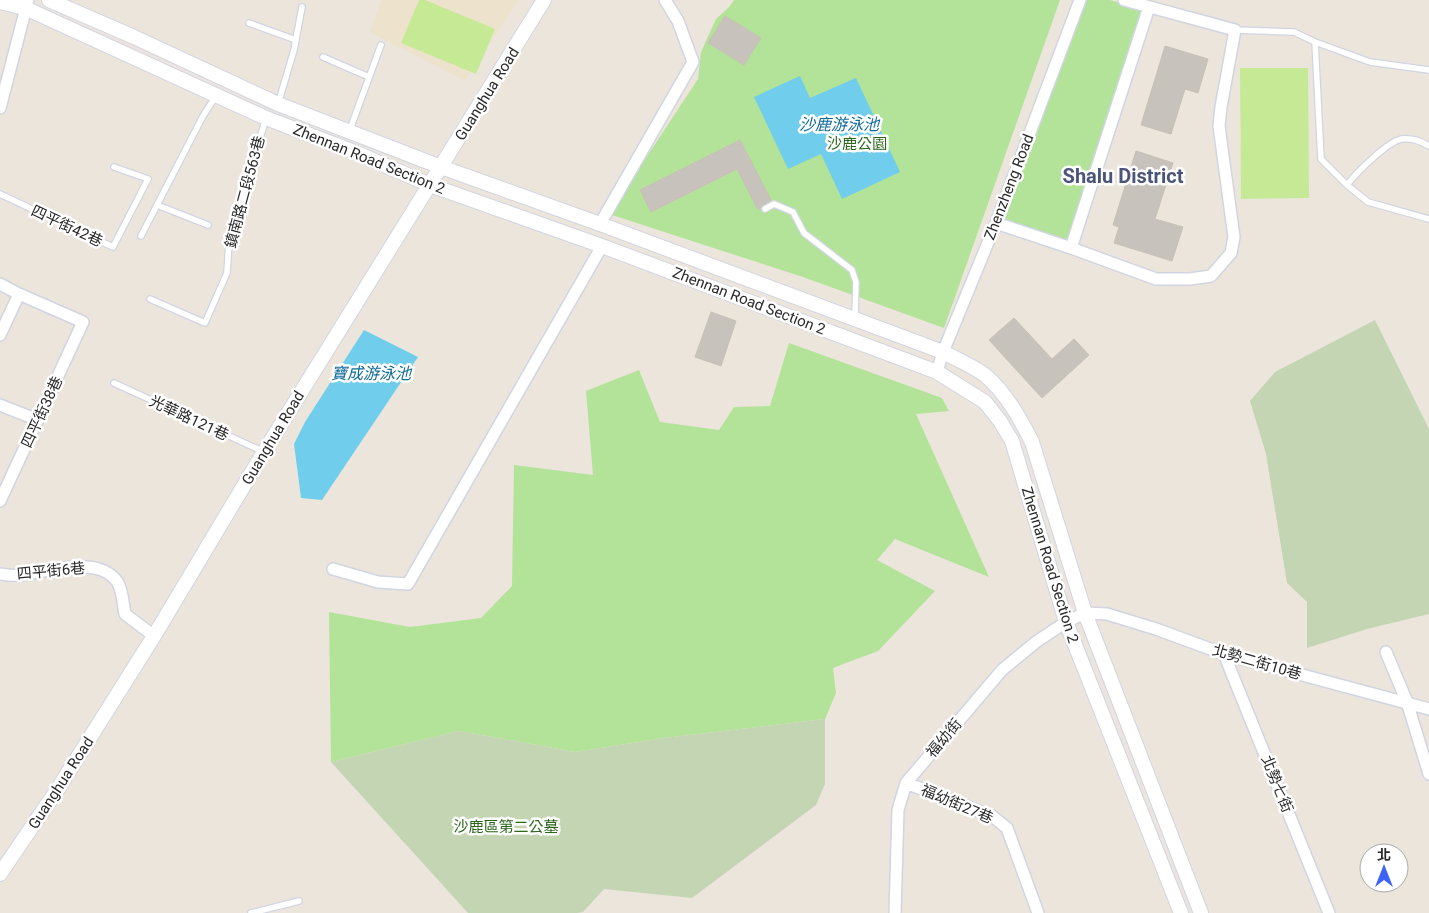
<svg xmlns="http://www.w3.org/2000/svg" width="1429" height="913" font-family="Roboto,'Noto Sans TC',sans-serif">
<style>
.education{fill:#ede2cb}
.green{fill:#b3e299}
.cemetery{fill:#c4d5b3}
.pitch{fill:#c6e995}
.water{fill:#70cdec}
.building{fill:#c7c2bb;stroke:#c7c1b6}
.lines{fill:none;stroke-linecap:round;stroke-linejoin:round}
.service-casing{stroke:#d1d5e2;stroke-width:8}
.minor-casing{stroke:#d1d5e2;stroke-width:14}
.tertiary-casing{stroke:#d1d5e2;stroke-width:16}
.service{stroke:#fff;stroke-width:5.5}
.minor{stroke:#fff;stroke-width:11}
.tertiary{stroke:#fff;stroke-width:14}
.labels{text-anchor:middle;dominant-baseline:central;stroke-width:5;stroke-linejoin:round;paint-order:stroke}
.street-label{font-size:15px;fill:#2a2a2a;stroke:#fff}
.park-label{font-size:15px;fill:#2b661b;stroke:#fff}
.water-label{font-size:16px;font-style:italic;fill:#0f6b98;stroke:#fff}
.district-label{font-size:20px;font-weight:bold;fill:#4b547a;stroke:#fff}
</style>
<rect width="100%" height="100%" fill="#ece5dc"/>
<path class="education" d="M381,0H519L465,81L370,32Z"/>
<path class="green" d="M734,0H1060L944,328L803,277L609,214L698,79L701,52L716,19L729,7Z
M1083,0H1110L1144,10L1069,241L1002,220Z
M789,343L942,398L949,411L916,414L989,577L895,539L877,560L935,591L878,651L833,668L836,693L825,719L664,738L575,752L459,731L331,762L329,612L410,627L481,618L512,586L514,465L593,475L586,391L639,370L660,422L719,430L734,407L770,406Z"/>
<path class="cemetery" d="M1375,320L1429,429V614L1367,629L1307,648V602L1287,583L1266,454L1250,401L1275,372Z
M825,719V784L816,805L692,898L604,889L583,912L577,913H468L331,762L459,731L575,752L664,738Z"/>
<path class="pitch" d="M419,0H425L495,29L476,74L401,43Z
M1240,68H1308L1309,198L1241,199Z"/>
<path class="water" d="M800,76L810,98L856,78L900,172L842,199L821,154L788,169L754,97Z
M364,330L418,357L322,500L301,498L294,444L305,422Z"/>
<path class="building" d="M725,16L761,38L744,65L708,43Z
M1165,46L1208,59L1198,93L1185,89L1171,134L1141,125Z
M740,140L771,200L758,210L737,169L651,212L640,190Z
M1136,151L1173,163L1155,219L1183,227L1172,261L1114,243L1119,227L1113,225Z
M711,312L736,321L721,366L695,357Z
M1014,318L1052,359L1074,339L1089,355L1042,398L989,340Z"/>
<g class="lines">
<defs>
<path id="service" d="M249,23L296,40
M1235,30L1294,32L1315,42L1370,62L1429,70
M1315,42L1321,159L1347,185L1368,202L1429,219
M323,57L369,77
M278,104L294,50L302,7
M349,132L381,45
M1347,185C1356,173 1388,141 1402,139C1413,138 1420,141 1429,146
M0,194L113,247L148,179L114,167
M157,205L208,225
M765,209L774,204L793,212L804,233L852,270L856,282L855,317
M141,236L203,116L216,96
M150,299L205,323L227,273L229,242L266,118
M114,383L264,452
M251,913L299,901"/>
<path id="minor" d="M1124,0L1235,30L1221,107L1219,126L1234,237L1231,253L1211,276L1190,279H1156L1071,248L1149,7
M0,108L28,0
M996,223L1071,248
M600,224L693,62L678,21L665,0
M0,284L19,294L83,322L0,501
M0,335L19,294
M937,372L943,352L996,223L1080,0
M0,405L38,420
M333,569L378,582L408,584L602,246
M0,574C6,575 13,576 19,575C47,572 100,554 118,583C123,592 123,605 125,614L154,636
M1386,652L1407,702L1429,774
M1224,654L1329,913
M906,783L992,816L1007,828L1038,913
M895,913L898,810L906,783L1002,670L1036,642L1066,622L1085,613L1107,614L1156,629L1224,654L1429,709"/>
<path id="tertiary" d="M49,0L134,37L278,104L441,167L600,224L943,352C956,359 973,366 985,375C1006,393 1020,418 1032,442L1085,613L1201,913
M0,2L25,8L266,118L357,153L430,185L602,246L937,372L985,402L1000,421L1012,441L1066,622L1181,913
M0,874L59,787L154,636L264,452L544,0"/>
</defs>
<use href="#service" class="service-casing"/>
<use href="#minor" class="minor-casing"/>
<use href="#tertiary" class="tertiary-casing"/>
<use href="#service" class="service"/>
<use href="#minor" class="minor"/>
<use href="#tertiary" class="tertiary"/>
</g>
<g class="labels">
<g class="street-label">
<text transform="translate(487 94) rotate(-58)">Guanghua Road</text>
<text transform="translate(369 159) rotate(22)">Zhennan Road Section 2</text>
<text transform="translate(1009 187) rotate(-69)">Zhenzheng Road</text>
<text transform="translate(245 192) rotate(-75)">鎮南路二段563巷</text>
<text transform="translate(67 226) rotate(25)">四平街42巷</text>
<text transform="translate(749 301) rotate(21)">Zhennan Road Section 2</text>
<text transform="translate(42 412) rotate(-65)">四平街38巷</text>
<text transform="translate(189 418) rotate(25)">光華路121巷</text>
<text transform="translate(273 438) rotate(-59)">Guanghua Road</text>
<text transform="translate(1050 565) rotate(73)">Zhennan Road Section 2</text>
<text transform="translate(51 571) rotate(-5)">四平街6巷</text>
<text transform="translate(1257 662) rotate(16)">北勢二街10巷</text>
<text transform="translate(944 738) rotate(-50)">福幼街</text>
<text transform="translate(61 783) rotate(-57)">Guanghua Road</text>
<text transform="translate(1277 784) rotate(68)">北勢七街</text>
<text transform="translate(957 804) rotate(23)">福幼街27巷</text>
</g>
<g class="park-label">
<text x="857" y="144">沙鹿公園</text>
<text x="506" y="827">沙鹿區第二公墓</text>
</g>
<g class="water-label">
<text x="839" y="124">沙鹿游泳池</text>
<text x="371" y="373">寶成游泳池</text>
</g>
<g class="district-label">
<text x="1123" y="176">Shalu District</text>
</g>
</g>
<g transform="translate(1384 868)"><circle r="24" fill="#ffffff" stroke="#aaaaaa"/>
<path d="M0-4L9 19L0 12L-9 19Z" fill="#3e63f7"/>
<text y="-8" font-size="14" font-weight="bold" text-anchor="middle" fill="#2a2a2a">北</text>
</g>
</svg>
